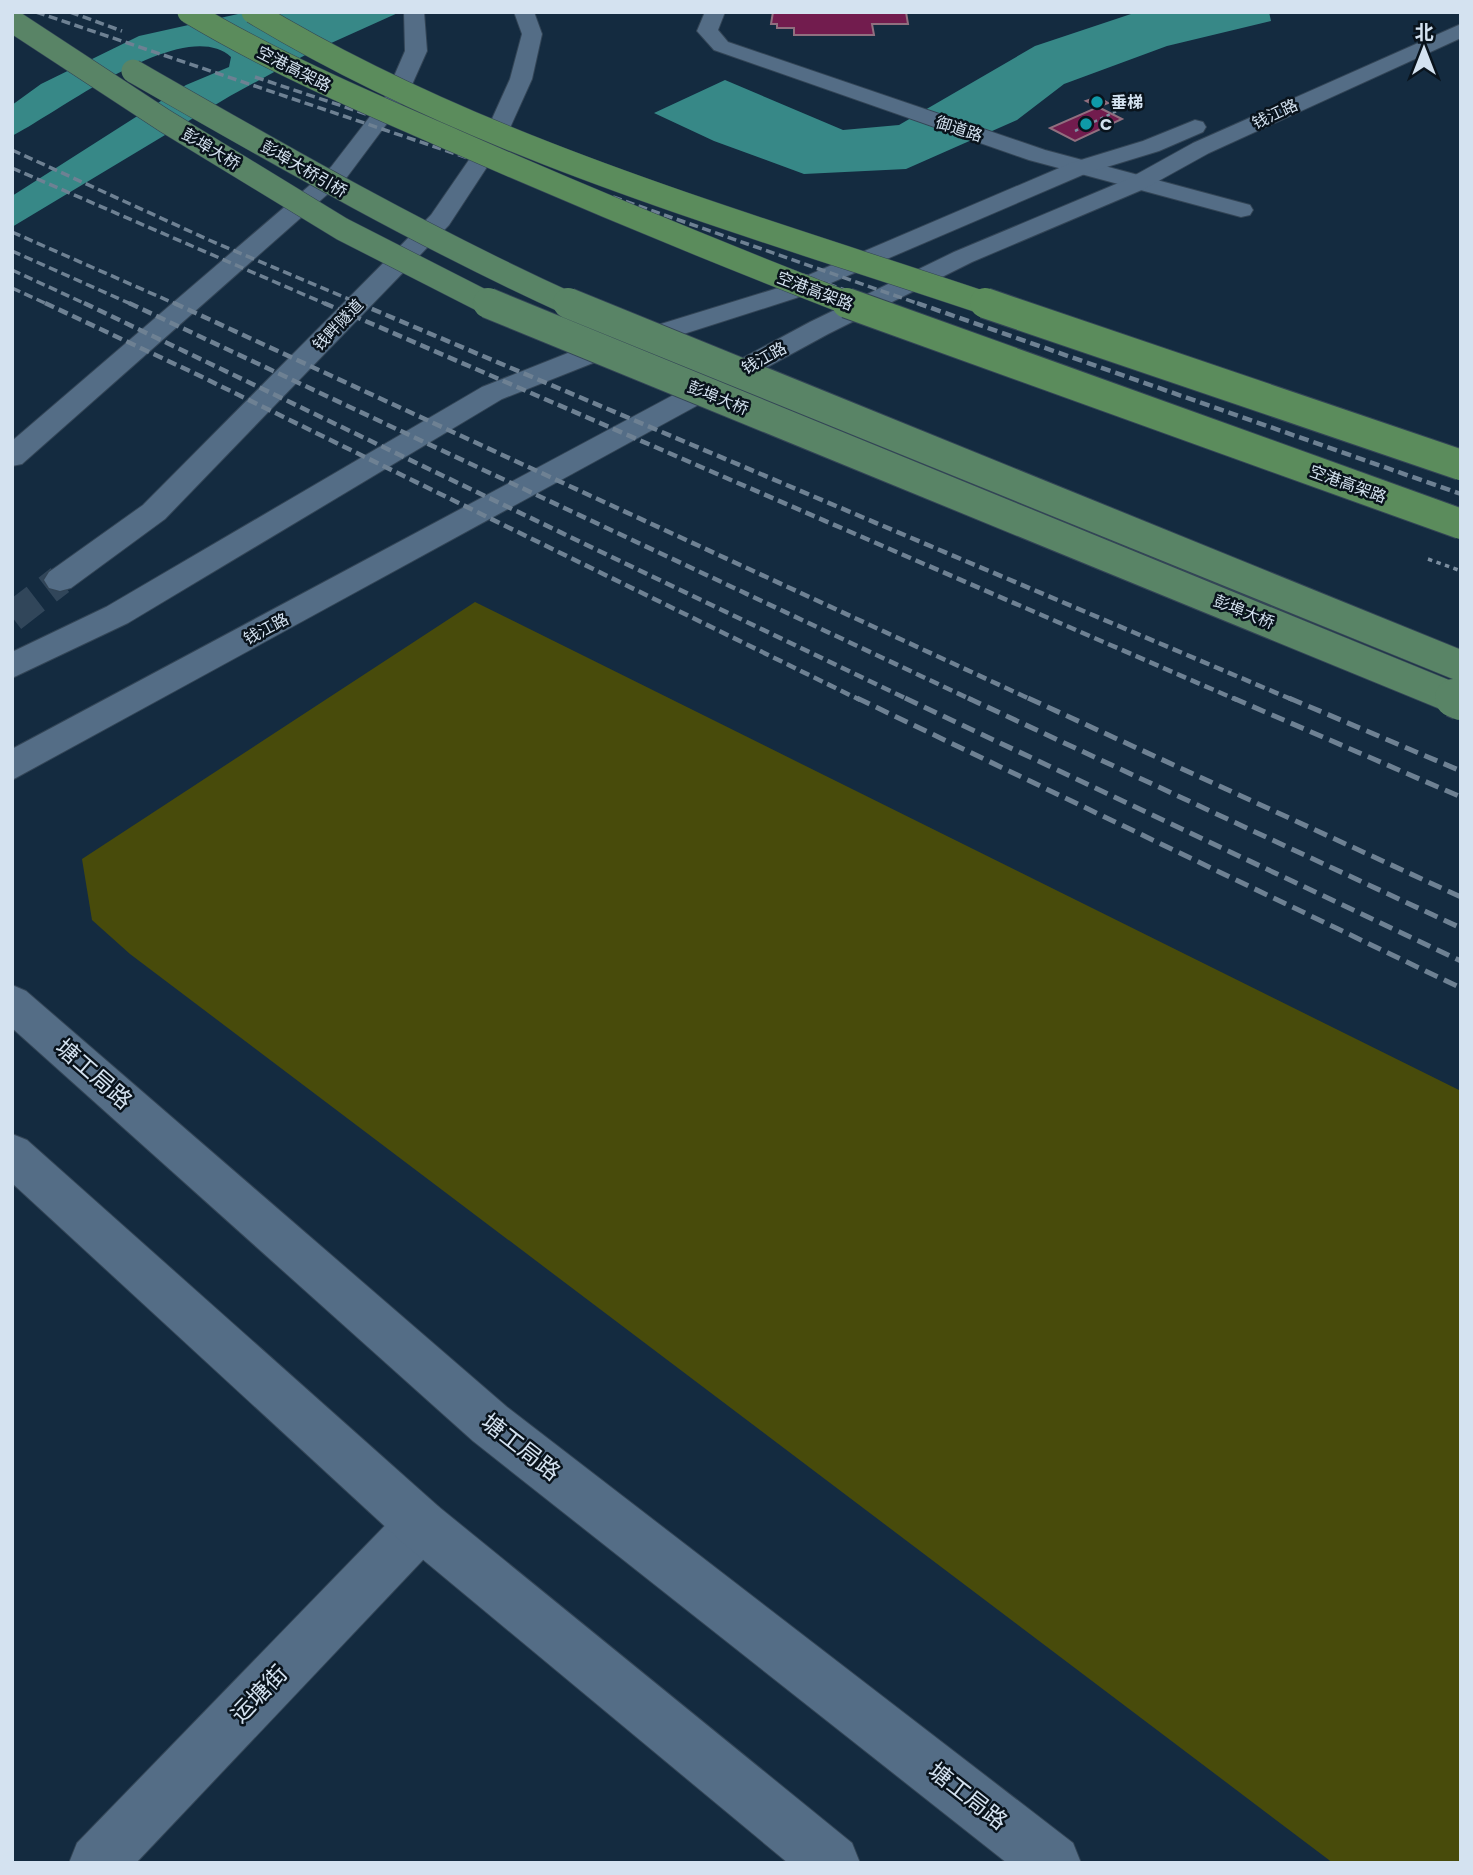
<svg xmlns="http://www.w3.org/2000/svg" width="1473" height="1875" font-family="Poppins,'Noto Sans SC',sans-serif">
<style>
.green{fill:#484b0b}
.water{fill:#378887}
.building{fill:#721c4e;stroke:#916f7f;stroke-width:2}
.lines{fill:none;stroke-linecap:round;stroke-linejoin:round}
.secondary-tunnel{stroke:#31465a;stroke-width:30;stroke-dasharray:30 15;stroke-linecap:butt}
.minor-casing{stroke:#334556;stroke-width:2}
.tertiary-casing{stroke:#334556;stroke-width:2}
.secondary-casing{stroke:#334556;stroke-width:2}
.path{stroke:#7c8ea0;stroke-width:2.5;stroke-dasharray:3.5 3.5;stroke-linecap:butt}
.minor{fill:#546d86;fill-rule:evenodd}
.tertiary{fill:#546d86;fill-rule:evenodd}
.secondary{fill:#546d86;fill-rule:evenodd}
.rail-far2{stroke:#6e8193;stroke-width:3.5;stroke-dasharray:9 4.5;stroke-linecap:butt}
.rail-far1{stroke:#6e8193;stroke-width:4.5;stroke-dasharray:10 5;stroke-linecap:butt}
.rail{stroke:#6e8193;stroke-width:5;stroke-dasharray:14 7;stroke-linecap:butt}
.primary-bridge-far2-casing{stroke:#334556;stroke-width:24;stroke-linecap:butt}
.primary-bridge-far1-casing{stroke:#334556;stroke-width:32;stroke-linecap:butt}
.primary-bridge-casing{stroke:#334556;stroke-width:40;stroke-linecap:butt}
.trunk-bridge-far1-casing{stroke:#334556;stroke-width:24;stroke-linecap:butt}
.trunk-bridge-casing{stroke:#334556;stroke-width:32;stroke-linecap:butt}
.path-bridge{stroke:#7c8ea0;stroke-width:3.5;stroke-dasharray:4.5 4.5;stroke-linecap:butt}
.primary-bridge-far2{stroke:#598466;stroke-width:23}
.primary-bridge-far1{stroke:#598466;stroke-width:30}
.primary-bridge{stroke:#598466;stroke-width:38}
.trunk-bridge-far1{stroke:#5b8c5c;stroke-width:23}
.trunk-bridge{stroke:#5b8c5c;stroke-width:30}
.culture-dot{fill:#0f9aa8;stroke:#09131c;stroke-width:2.5}
.labels{text-anchor:middle;dominant-baseline:central;stroke-width:5;stroke-linejoin:round;paint-order:stroke}
.far-street-label{font-size:16px;fill:#d4e2f0;stroke:#09131c}
.far-poi-label{font-size:16px;font-weight:bold;fill:#d4e2f0;stroke:#09131c;text-anchor:start}
.near-street-label{font-size:23px;fill:#d4e2f0;stroke:#09131c}
</style>
<rect width="100%" height="100%" fill="#142b40"/>
<path class="green" d="M475,602L1461,1091V1863H1333L130,954L92,920L82,859Z"/>
<path class="water" d="M247,12H400L309,53L230,96L12,227V196L186,85L229,67L231,57C184,14 58,113 12,136V105L41,84L139,36Z
M1137,12H1269L1271,21L1167,46L1064,84L1017,120L906,169L804,174L714,141L654,113L725,80L843,130L899,125L1035,46Z"/>
<path class="building" d="M773,12H906L908,24H872L874,35H794V28H777V24H771Z
M1097,97L1103,100L1108,103L1098,107L1086,101Z
M1098,107L1122,119L1075,141L1050,128Z"/>
<g class="lines">
<path class="secondary-tunnel" d="M12,617L60,580"/>
<defs>
<path id="minor" d="M705,12H725L718,30L728,42L1045,150L1250,205L1253,210L1250,215L1241,217L1029,160L714,50L697,31Z"/>
<path id="tertiary" d="M421,1500L439,1507L446,1525L439,1543L136,1863H69L77,1843L403,1507Z"/>
<path id="secondary" d="M404,12H424L427,51L406,98L347,177L22,464L12,466V441L331,167L385,97L405,51Z
M514,12H534L542,34L532,79L504,141L449,225L165,519L71,588L60,591L49,588L44,580L49,572L143,505L431,215L482,141L510,79L522,34Z
M1461,24V38L1209,153L1144,189L972,262L828,334L12,780V749L810,322L954,252L1128,179L1193,143Z
M1195,120L1203,122L1206,127L1203,132L1159,151L1087,173L796,298L593,363L502,399L128,623L12,678V652L106,607L482,387L573,351L778,288L1071,163L1143,141Z
M12,985L26,991L507,1407L1073,1843L1081,1863H1007L473,1441L12,1028Z
M12,1134L27,1140L439,1507L852,1843L860,1863H788L403,1543L12,1183Z"/>
</defs>
<use href="#minor" class="minor-casing"/>
<use href="#tertiary" class="tertiary-casing"/>
<use href="#secondary" class="secondary-casing"/>
<path class="path" d="M1075,131L1125,107"/>
<use href="#minor" class="minor"/>
<use href="#tertiary" class="tertiary"/>
<use href="#secondary" class="secondary"/>
<path class="rail-far2" d="M36,12L601,203L887,305
M70,12L122,31
M255,77L534,170
M12,150L209,240L363,305
M12,168L328,305
M613,197L922,305
M12,232L178,305
M12,251L133,305
M12,270L88,305
M12,288L49,305"/>
<path class="rail-far1" d="M45,303L196,374L860,700
M84,303L909,700
M129,303L972,700
M174,303L1032,700
M324,303L1237,700
M358,303L1293,700
M882,303L1461,510
M917,303L1461,494"/>
<path class="rail" d="M857,698L1461,988
M905,698L1461,961
M968,698L1461,928
M1028,698L1461,897
M1233,698L1461,797
M1289,698L1461,771"/>
<defs>
<path id="primary-bridge-far2" d="M14,22L165,121L342,229L491,305
M133,71C278,154 420,236 572,305"/>
<path id="primary-bridge-far1" d="M488,303L1458,700
M568,303L1461,666"/>
<path id="primary-bridge" d="M1454,698L1461,701"/>
<path id="trunk-bridge-far1" d="M189,12C274,63 365,102 455,141C587,199 718,253 852,305
M253,12C479,149 741,221 990,305"/>
<path id="trunk-bridge" d="M847,303L1461,524
M985,303L1461,465"/>
</defs>
<use href="#primary-bridge-far2" class="primary-bridge-far2-casing"/>
<use href="#primary-bridge-far1" class="primary-bridge-far1-casing"/>
<use href="#primary-bridge" class="primary-bridge-casing"/>
<use href="#trunk-bridge-far1" class="trunk-bridge-far1-casing"/>
<use href="#trunk-bridge" class="trunk-bridge-casing"/>
<path class="path-bridge" d="M1428,559L1461,571"/>
<use href="#primary-bridge-far2" class="primary-bridge-far2"/>
<use href="#primary-bridge-far1" class="primary-bridge-far1"/>
<use href="#primary-bridge" class="primary-bridge"/>
<use href="#trunk-bridge-far1" class="trunk-bridge-far1"/>
<use href="#trunk-bridge" class="trunk-bridge"/>
</g>
<g class="culture-dot">
<circle cx="1097" cy="102" r="7"/>
<circle cx="1086" cy="124" r="7"/>
</g>
<g class="labels">
<g class="far-street-label">
<text transform="translate(294 69) rotate(27)">空港高架路</text>
<text transform="translate(1275 114) rotate(-25)">钱江路</text>
<text transform="translate(959 129) rotate(18)">御道路</text>
<text transform="translate(211 149) rotate(31)">彭埠大桥</text>
<text transform="translate(304 169) rotate(30)">彭埠大桥引桥</text>
<text transform="translate(815 291) rotate(21)">空港高架路</text>
<text transform="translate(338 325) rotate(-46)">钱畔隧道</text>
<text transform="translate(764 358) rotate(-29)">钱江路</text>
<text transform="translate(718 398) rotate(22)">彭埠大桥</text>
<text transform="translate(1348 484) rotate(20)">空港高架路</text>
<text transform="translate(1244 612) rotate(22)">彭埠大桥</text>
<text transform="translate(266 629) rotate(-28)">钱江路</text>
</g>
<g class="far-poi-label">
<text x="1111" y="102">垂梯</text>
<text x="1100" y="124">C</text>
</g>
<g class="near-street-label">
<text transform="translate(94 1074) rotate(41)">塘工局路</text>
<text transform="translate(521 1447) rotate(38)">塘工局路</text>
<text transform="translate(259 1694) rotate(-46)">运塘街</text>
<text transform="translate(968 1796) rotate(38)">塘工局路</text>
</g>
</g>
<rect width="1473" height="1875" fill="none" stroke="#d4e2f0" stroke-width="28"/>
<g transform="translate(1424 49)" stroke="#09131c" stroke-width="5" paint-order="stroke">
<path d="M0-5L12 26L0 18L-12 26Z" fill="#d4e2f0"/>
<text y="-10" font-size="19" font-weight="bold" text-anchor="middle" fill="#d4e2f0">北</text>
</g>
</svg>
